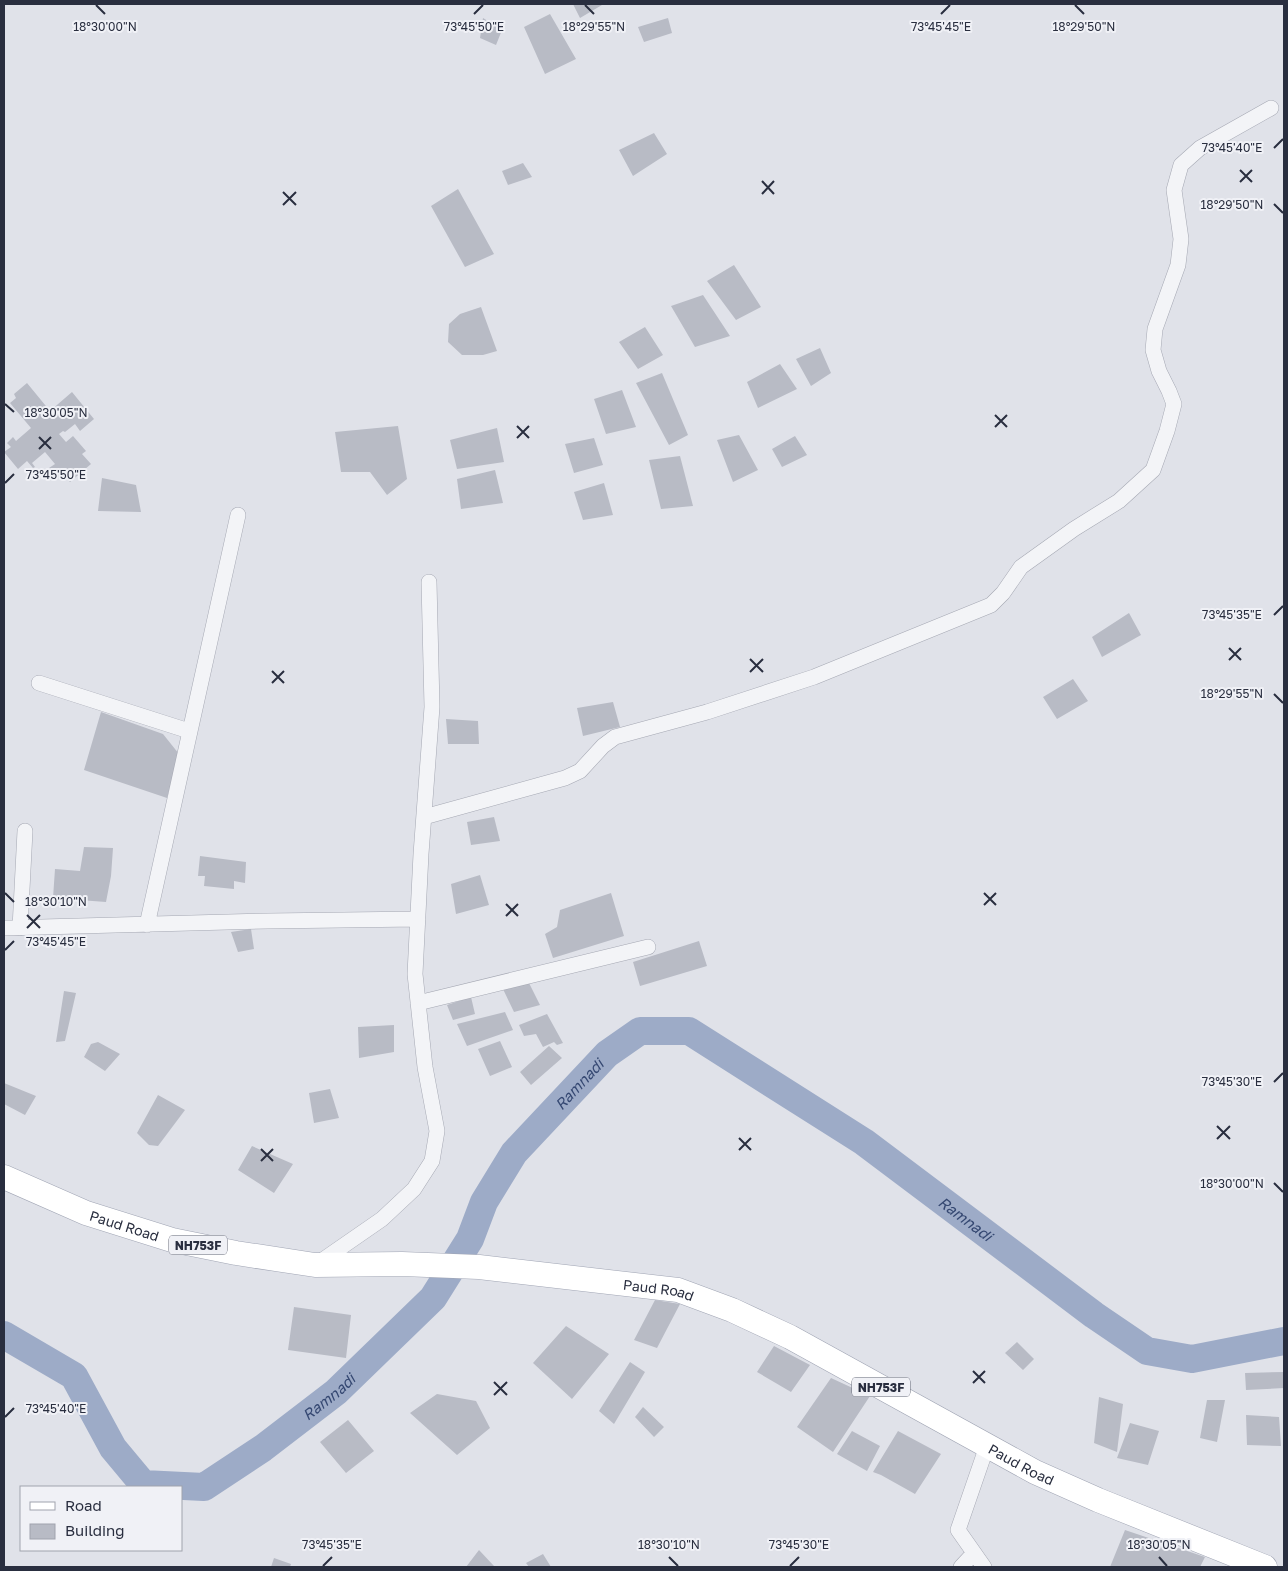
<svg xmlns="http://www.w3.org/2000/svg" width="1288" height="1571" font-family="'Golos Text',sans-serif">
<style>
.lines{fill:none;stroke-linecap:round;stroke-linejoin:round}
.river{stroke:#9dabc7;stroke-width:28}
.building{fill:#b8bbc5}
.street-casing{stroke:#a5a8b3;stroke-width:16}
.primary-casing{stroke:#a0a5b4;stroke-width:25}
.street{stroke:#f3f4f7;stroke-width:15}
.primary{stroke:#fff;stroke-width:24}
.ticks{fill:none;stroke:#292e3f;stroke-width:2}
.labels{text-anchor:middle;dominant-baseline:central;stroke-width:4;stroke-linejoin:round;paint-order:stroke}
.shield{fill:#f0f1f6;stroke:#656876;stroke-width:1}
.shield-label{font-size:12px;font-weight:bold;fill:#292e3f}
.street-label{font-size:14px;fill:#292e3f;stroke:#f0f1f6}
.water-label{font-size:15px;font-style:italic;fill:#354872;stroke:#f0f1f6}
.ticks-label{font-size:12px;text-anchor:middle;fill:#292e3f;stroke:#f0f1f6;stroke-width:4;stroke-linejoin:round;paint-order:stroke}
</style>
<rect width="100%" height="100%" fill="#e0e2e9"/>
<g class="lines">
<path class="river" id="s1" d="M4,1335L74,1376L113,1448L143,1484L204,1487L263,1448L336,1392L433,1298L470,1239L484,1202L514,1153L607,1054L640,1031H689L864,1142L1094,1315L1147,1351L1192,1359L1284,1341"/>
</g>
<path class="building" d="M573,4H601L602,5L580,18Z
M550,14L576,59L545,74L524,27Z
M483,18L502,30L496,45L480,38Z
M668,18L672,33L644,42L638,27Z
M654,133L667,154L633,176L619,150Z
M523,163L532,177L508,185L502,171Z
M458,189L494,254L465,267L431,206Z
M734,265L761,307L736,320L707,281Z
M703,295L730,336L695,347L671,306Z
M481,307L497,351L483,355H462L448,342L449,324L460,314Z
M645,327L663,355L638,369L619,342Z
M820,348L831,373L811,386L796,359Z
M780,364L797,389L758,408L747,382Z
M662,373L688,435L669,445L636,383Z
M27,383L50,411L72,392L94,419L80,431L75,424L65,432L63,431L59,434L66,442L73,436L86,451L82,454L91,464L70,482L62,473L58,478L49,468L55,464L45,452L32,463L35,467L33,468L27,461L18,469L4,452L11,447L7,443L13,437L16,441L31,428L10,403L16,398L14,394Z
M622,390L636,427L606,434L594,399Z
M398,426L407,479L387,495L370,472H341L335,432Z
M497,428L504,462L457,469L450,440Z
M739,435L758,470L733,482L717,440Z
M795,436L807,455L782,467L772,449Z
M594,438L603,465L574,473L565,444Z
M680,456L693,506L661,509L649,460Z
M495,470L503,503L461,509L457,479Z
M102,478L136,485L141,512L98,511Z
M604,483L613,515L583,520L574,492Z
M1129,613L1141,635L1102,657L1092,637Z
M1073,679L1088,701L1057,719L1043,697Z
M613,702L620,727L583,736L577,708Z
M101,712L163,734L179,754L167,798L84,770Z
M446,719L478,721L479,744H448Z
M494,817L500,841L471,845L467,822Z
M84,847L113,848L111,876L106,902L53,898L55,869L80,871Z
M200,856L246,862L245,883L234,881V889L204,886L205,876H198Z
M480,875L489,905L456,914L451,884Z
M611,893L624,936L553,958L545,934L557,927L560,910Z
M251,929L254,949L238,952L231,932Z
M699,941L707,966L640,986L633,962Z
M528,981L540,1005L514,1012L503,989Z
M64,991L76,993L65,1041L56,1042Z
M471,997L475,1014L453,1020L447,1005Z
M505,1012L513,1030L467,1046L457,1024Z
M547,1014L563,1043L557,1045L554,1042L543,1047L536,1034L524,1036L519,1025Z
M394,1025V1052L359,1058L358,1027Z
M500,1041L512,1067L490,1076L478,1049Z
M98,1042L120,1054L105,1071L84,1057L91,1044Z
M549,1046L562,1058L531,1085L520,1072Z
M4,1083L36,1096L25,1115L4,1104Z
M330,1089L339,1118L314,1123L309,1093Z
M158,1095L185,1110L158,1146L149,1145L137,1133Z
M252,1146L293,1164L274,1193L238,1170Z
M655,1300L680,1304L657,1348L634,1340Z
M294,1307L351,1315L346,1358L288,1350Z
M566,1326L609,1354L572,1399L533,1363Z
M1017,1342L1034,1359L1023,1370L1005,1353Z
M774,1346L810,1365L791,1392L757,1372Z
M630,1362L645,1372L614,1424L599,1411Z
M1284,1372V1388L1246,1390L1245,1373Z
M831,1378L870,1396L833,1452L797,1427Z
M437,1394L476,1401L490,1428L457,1455L410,1413Z
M1099,1397L1123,1404L1117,1452L1094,1443Z
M1207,1400H1225L1217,1442L1200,1438Z
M643,1407L664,1427L654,1437L635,1417Z
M1246,1415L1279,1417L1281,1446L1247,1445Z
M348,1420L374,1451L346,1473L320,1442Z
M1130,1423L1159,1431L1148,1465L1117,1458Z
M852,1431L880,1446L867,1471L837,1454Z
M898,1431L941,1454L915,1494L881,1475L873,1472Z
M1125,1530L1205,1557L1200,1567H1110Z
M479,1550L494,1566L492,1567H466Z
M543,1554L551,1567H529L526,1563Z
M274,1558L291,1564L290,1567H271Z"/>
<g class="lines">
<defs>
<path id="street" d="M39,683L189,731
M424,817L565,778L580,771L603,746L615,737L707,712L814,677L991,605L1003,593L1021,567L1074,529L1119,501L1153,470L1167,431L1174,404L1169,391L1159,371L1153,350L1155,329L1178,265L1181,239L1174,190L1181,165L1200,148L1271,108
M147,925L238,515
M4,928L268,921L418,919
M20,928L25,831
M418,1003L648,947
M317,1264L382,1219L414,1189L432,1161L437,1131L425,1067L415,974L421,854L432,707L429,582
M961,1567L974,1553
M984,1567L958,1530L987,1446"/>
<g id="primary">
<path id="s2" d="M4,1177L86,1213L172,1240L236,1253L315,1265L402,1264L479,1267L678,1290L732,1310L790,1337L1035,1472L1098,1500L1265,1567"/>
</g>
</defs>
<use href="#street" class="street-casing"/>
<use href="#primary" class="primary-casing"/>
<use href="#street" class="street"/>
<use href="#primary" class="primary"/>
</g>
<path class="ticks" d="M96,5L105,14M585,5L594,14M1075,5L1084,14M474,14L483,5M941,14L950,5M1274,148L1283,139M1240,170L1252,182M762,181L774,194M1240,182L1252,170M283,192L296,205M762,194L774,181M1274,204L1283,213M283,205L296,192M5,404L14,412M995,415L1007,427M517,426L529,438M995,427L1007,415M39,437L51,449M517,438L529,426M39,449L51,437M5,483L14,474M1274,615L1283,606M1229,648L1241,660M750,659L763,672M1229,660L1241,648M272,671L284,683M750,672L763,659M272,683L284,671M1274,694L1283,703M5,893L14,902M984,893L996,905M506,904L518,916M984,905L996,893M27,915L40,928M506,916L518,904M27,928L40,915M5,950L14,941M1274,1082L1283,1073M1217,1126L1230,1139M739,1138L751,1150M1217,1139L1230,1126M261,1149L273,1161M739,1150L751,1138M261,1161L273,1149M1274,1183L1283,1192M973,1371L985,1383M494,1382L507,1395M973,1383L985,1371M494,1395L507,1382M5,1417L14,1408M669,1557L678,1566M1159,1557L1167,1566M323,1566L332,1557M790,1566L799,1557"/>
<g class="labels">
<g class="shield">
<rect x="169" y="1235.5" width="58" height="19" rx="4"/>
<rect x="852" y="1377.5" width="58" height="19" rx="4"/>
</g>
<g class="shield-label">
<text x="198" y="1245">NH753F</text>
<text x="881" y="1387">NH753F</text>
</g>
<g class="street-label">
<text stroke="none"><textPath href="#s2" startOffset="130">Paud Road</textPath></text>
<text stroke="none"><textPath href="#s2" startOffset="670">Paud Road</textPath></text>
<text stroke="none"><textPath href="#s2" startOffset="1075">Paud Road</textPath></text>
</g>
<g class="water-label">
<text stroke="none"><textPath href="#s1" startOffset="830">Ramnadi</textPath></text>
<text stroke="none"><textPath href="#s1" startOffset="1295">Ramnadi</textPath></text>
<text stroke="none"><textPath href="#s1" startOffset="425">Ramnadi</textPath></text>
</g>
</g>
<g class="ticks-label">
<text x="105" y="31">18°30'00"N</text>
<text x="474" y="31">73°45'50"E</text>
<text x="594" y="31">18°29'55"N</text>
<text x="941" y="31">73°45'45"E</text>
<text x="1084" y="31">18°29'50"N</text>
<text x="1232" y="152">73°45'40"E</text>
<text x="1232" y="209">18°29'50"N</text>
<text x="56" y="417">18°30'05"N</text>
<text x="56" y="479">73°45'50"E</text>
<text x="1232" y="619">73°45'35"E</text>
<text x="1232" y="698">18°29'55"N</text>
<text x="56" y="906">18°30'10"N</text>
<text x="56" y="946">73°45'45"E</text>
<text x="1232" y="1086">73°45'30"E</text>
<text x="1232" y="1188">18°30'00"N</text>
<text x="56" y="1413">73°45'40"E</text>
<text x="332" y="1549">73°45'35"E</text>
<text x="669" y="1549">18°30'10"N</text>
<text x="799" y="1549">73°45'30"E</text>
<text x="1159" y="1549">18°30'05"N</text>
</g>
<rect width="1288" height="1571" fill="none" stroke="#292e3f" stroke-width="10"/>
<rect x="20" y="1486" width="162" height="65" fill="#f0f1f6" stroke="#a0a3ad"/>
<rect x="30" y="1502" width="25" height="8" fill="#ffffff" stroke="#a0a3ad"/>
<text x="65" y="1511" font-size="15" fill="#292e3f">Road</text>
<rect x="30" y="1524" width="25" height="15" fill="#b8bbc5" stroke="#a0a3ad"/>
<text x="65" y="1536" font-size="15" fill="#292e3f">Building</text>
</svg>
